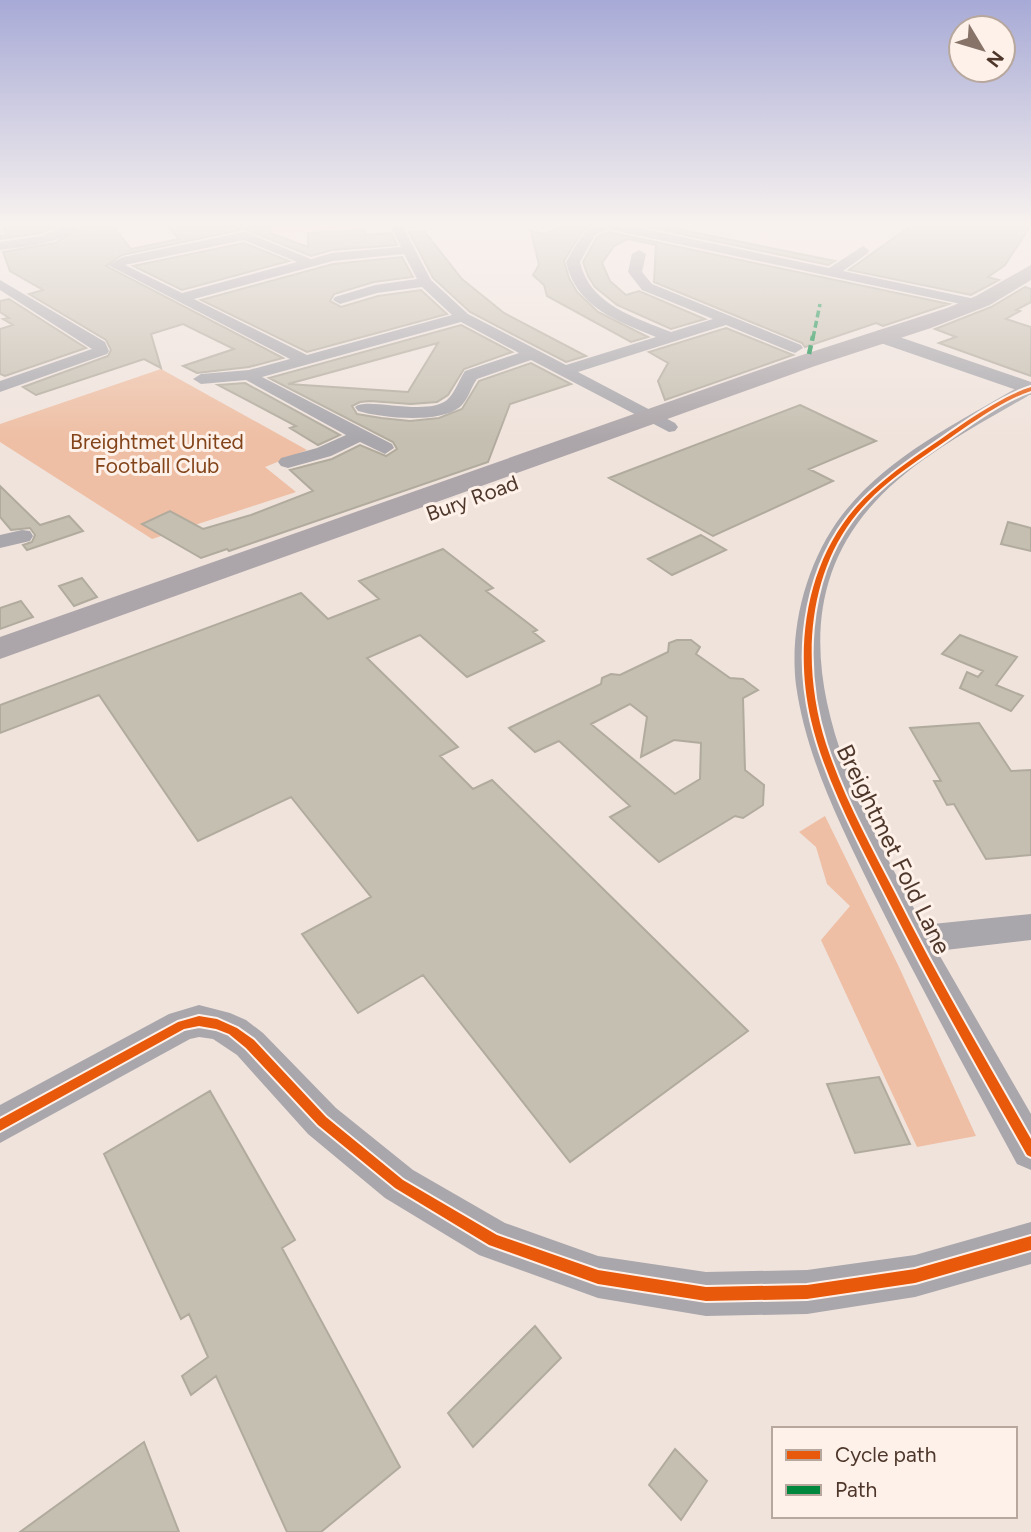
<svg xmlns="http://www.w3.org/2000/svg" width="1031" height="1532" font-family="Figtree,sans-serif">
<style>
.green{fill:#eebfa4}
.building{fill:#c5bfb1;stroke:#b1ab9e;stroke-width:2;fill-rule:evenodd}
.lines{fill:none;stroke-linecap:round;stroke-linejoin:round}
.minor{fill:#a9a7ac;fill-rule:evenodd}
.tertiary{fill:#a9a7ac;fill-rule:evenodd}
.trunk{fill:#aca5a9;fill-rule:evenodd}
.quiet-far1{stroke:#00873e;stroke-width:3.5;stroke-dasharray:7 3.5;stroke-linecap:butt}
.quiet{stroke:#00873e;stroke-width:4.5;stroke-dasharray:9 4.5;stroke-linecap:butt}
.cycleway-casing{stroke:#fdf1ea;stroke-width:4}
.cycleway{fill:#e8590c;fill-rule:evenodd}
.labels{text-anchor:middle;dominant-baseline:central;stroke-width:6;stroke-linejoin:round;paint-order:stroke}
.far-park-label{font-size:21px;fill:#83441a;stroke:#fdf1ea}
.far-street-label{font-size:21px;fill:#4e372a;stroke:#fdf1ea}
.street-label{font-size:24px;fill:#4e372a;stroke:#fdf1ea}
</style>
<rect width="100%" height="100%" fill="#f0e3dc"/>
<path class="green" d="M245,225H385L386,226L258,235Z
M161,369L307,450L265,467L296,492L152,539L0,442V424Z
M825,816L899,967L976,1136L917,1147L821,940L850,906L827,884L816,847L799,832Z"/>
<path class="building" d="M2,225H59L41,233L0,239V236L7,235Z
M99,225H112L131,249L179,239L167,225H270V233L308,247V233L365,230L366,235L391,233L397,245L332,250L311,256L244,229L122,255L106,266L283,358L249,367L197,373L183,366L234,349L183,324L151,334L161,368L144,359L36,395L23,387L108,356L111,350L106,340L29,294L43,290L10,271L3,252L55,243L79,228Z
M566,225H593L581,233L564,261L569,278L577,292L598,312L648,337L631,342L547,296L544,285L533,275L539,265L531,231L545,234Z
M639,225H657L835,261L828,265Z
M912,225H1031L1005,265L988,277L999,280L971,295L849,270Z
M424,231L462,279L504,313L586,356L566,362L470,312L433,278L409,232Z
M608,232L949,304L883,326L876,323L805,347L802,343L654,282L656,245L628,239L614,246L602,263L610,281L626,295L639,291L705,319L671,329L617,305L595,287L588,276L583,262L597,237Z
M244,243L289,261L182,290L133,266Z
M402,257L413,277L374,282L334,294L330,301L341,307L378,296L421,290L447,314L307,352L201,300L333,264Z
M1025,287L1031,289V302L1016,310L1020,311L1006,319L1031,327V376L939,343L956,337L935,329L991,307Z
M9,299L86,348L5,376L0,374V329L13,325L3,319L9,318L0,312V301Z
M461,325L512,352L464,369L448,395L437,402L411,404L370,401L360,402L352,406L357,414L381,418L410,421L439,418L462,409L479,381L531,363L571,384L510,404L488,462L229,551L227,549L201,558L142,524L170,511L203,529L251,515L313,491L290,470L332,459L360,445L386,456L397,449L393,442L269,378ZM438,343L408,392L288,384Z
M726,328L793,355L665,400L658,381L668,363L649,352Z
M245,383L340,435L318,445L290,428L296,426L218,385Z
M800,405L876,441L809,469L833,481L713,536L609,478Z
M0,486L40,525L69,516L83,531L27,550L23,545L32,542L35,535L30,528L11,530L0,517Z
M1008,522L1031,528V551L1001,544Z
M701,535L726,550L672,575L648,559Z
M443,549L493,588L486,591L537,630L533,632L544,641L467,677L420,635L367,658L458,747L440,756L473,789L492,780L748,1031L570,1162L423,975L358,1013L302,934L371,897L291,797L198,841L99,695L0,733V705L301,593L328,619L379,599L359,581Z
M82,578L97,597L74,606L59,586Z
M21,601L33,617L0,629V608Z
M960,635L1017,657L996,685L1023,696L1011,711L960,688L967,672L978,677L983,671L942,654Z
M677,640H691L700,647L696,654L730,678L743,679L758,690L743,698L745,770L764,785L763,805L743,818L735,816L659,862L610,817L630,806L559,741L535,752L509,728L601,684L602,678L611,674L620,675L668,652L669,643ZM630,704L647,717L641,757L674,740L701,743L700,779L675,794L591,724Z
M979,723L1011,771L1031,770V855L986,859L954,804L947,805L934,781H941L910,728Z
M879,1077L910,1144L855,1153L827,1084Z
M210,1091L295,1240L282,1248L400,1467L321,1532H287L216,1376L191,1395L182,1376L208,1357L189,1314L181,1319L104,1154Z
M535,1326L561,1358L473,1447L448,1413Z
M144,1442L179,1532H20Z
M675,1449L707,1481L681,1520L649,1485Z"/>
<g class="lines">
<path class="minor" d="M66,225H78C67,244 21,247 0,250V242L42,236Z
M390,225H402L431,280L468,314L566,365L656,337C617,321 576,307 566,262C587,227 584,225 625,225L829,268L863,246L869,250L868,253L843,271L975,299L982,303L975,307L608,229L595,235L580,262C590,305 634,317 671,332L713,319L642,290L628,272L632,254L639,250L646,254L642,272L652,284L801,345L803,348L795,353L789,351L726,325L578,372L675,423L678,427L675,431L669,432L531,360L477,379C471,387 468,400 460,407C439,424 382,418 358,411L355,407C365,396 426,417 447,400C455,393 459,380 465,371L519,353L461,322L262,377L392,444L394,448L385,454L360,442L331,456L288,468L281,466L278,462L281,458L317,448L346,435L246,380L201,384L193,379L201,374L249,370L290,359L108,265L123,257L245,232L311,259L332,253L401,247ZM244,240L297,262L182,293L125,265ZM404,254L417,279L375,285L335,297L333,300L340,304L377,293L422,287L452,315L307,355L194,299L333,261Z
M0,280L105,342L109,351L107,354L0,392V381L92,349L0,290Z
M1022,385H1031V394C977,426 917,456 874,503C758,630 856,801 923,925L1031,914V940L937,951L1031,1114V1170L1017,1164C968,1073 917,981 871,888C840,824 806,757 796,685C789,627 807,561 842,515C888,456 959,422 1022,385Z
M22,530L30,531L33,536L30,541L0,548V535Z
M199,1005L230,1013L246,1020L263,1033L336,1108L413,1170L505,1223L598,1256L706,1272L807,1270L915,1255L1031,1222V1264L915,1297L807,1314L706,1316L598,1298L479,1255L385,1198L308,1134L237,1055L213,1039L199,1037L190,1039L0,1143V1105L169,1014Z"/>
<path class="tertiary" d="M879,330L1031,382V395L872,340L869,336Z"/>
<path class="trunk" d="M1031,265V280L990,305L931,328L815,366L0,659V637L799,356L947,308L976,296Z"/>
<path class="quiet-far1" d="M813,338L820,304"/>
<path class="quiet" d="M809,354L813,336"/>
<defs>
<path id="cycleway" d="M1031,387V391C997,402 957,434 927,454C899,473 872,493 852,520C805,583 803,672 826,744C843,796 870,845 895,893C937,977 985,1058 1031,1139V1157L1027,1155C980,1072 933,989 890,904C862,848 825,781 811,720C794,647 806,563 857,506C876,485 899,468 922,452C953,431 996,398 1031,387Z
M199,1016L217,1019L237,1028L254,1040L326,1117L403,1180L497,1235L598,1270L706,1287L807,1285L915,1269L1031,1236V1250L915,1283L807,1299L706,1301L598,1284L489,1245L395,1188L318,1125L246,1048L229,1034L216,1029L199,1026L184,1029L0,1131V1119L178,1022Z"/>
</defs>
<use href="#cycleway" class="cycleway-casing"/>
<use href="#cycleway" class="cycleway"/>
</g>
<linearGradient id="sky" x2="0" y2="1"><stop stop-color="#a7aad6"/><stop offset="0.51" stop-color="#f8f2ef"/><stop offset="1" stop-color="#f8f2ef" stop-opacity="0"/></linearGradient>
<rect width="1031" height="440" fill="url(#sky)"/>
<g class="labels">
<g class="far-park-label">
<text x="157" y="441">Breightmet United<tspan x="157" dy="24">Football Club</tspan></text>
</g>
<g class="far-street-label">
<text transform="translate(472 498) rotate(-20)">Bury Road</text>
</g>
<g class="street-label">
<text transform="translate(894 849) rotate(64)">Breightmet Fold Lane</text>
</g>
</g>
<rect x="772" y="1427" width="245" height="91" fill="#fdf1ea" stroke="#b7a79d" stroke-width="2"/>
<rect x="786" y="1450" width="35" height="10" fill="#e8590c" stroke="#b7a79d" stroke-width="2"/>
<text x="835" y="1462" font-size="21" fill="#4e372a">Cycle path</text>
<rect x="786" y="1485" width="35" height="10" fill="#00873e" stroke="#b7a79d" stroke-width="2"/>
<text x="835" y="1497" font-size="21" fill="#4e372a">Path</text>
<g transform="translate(982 49) rotate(128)"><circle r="33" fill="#fdf1ea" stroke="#b7a79d" stroke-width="2"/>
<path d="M0-5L12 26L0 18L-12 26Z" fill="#877368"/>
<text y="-10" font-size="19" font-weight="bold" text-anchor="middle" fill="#4e372a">N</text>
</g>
</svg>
